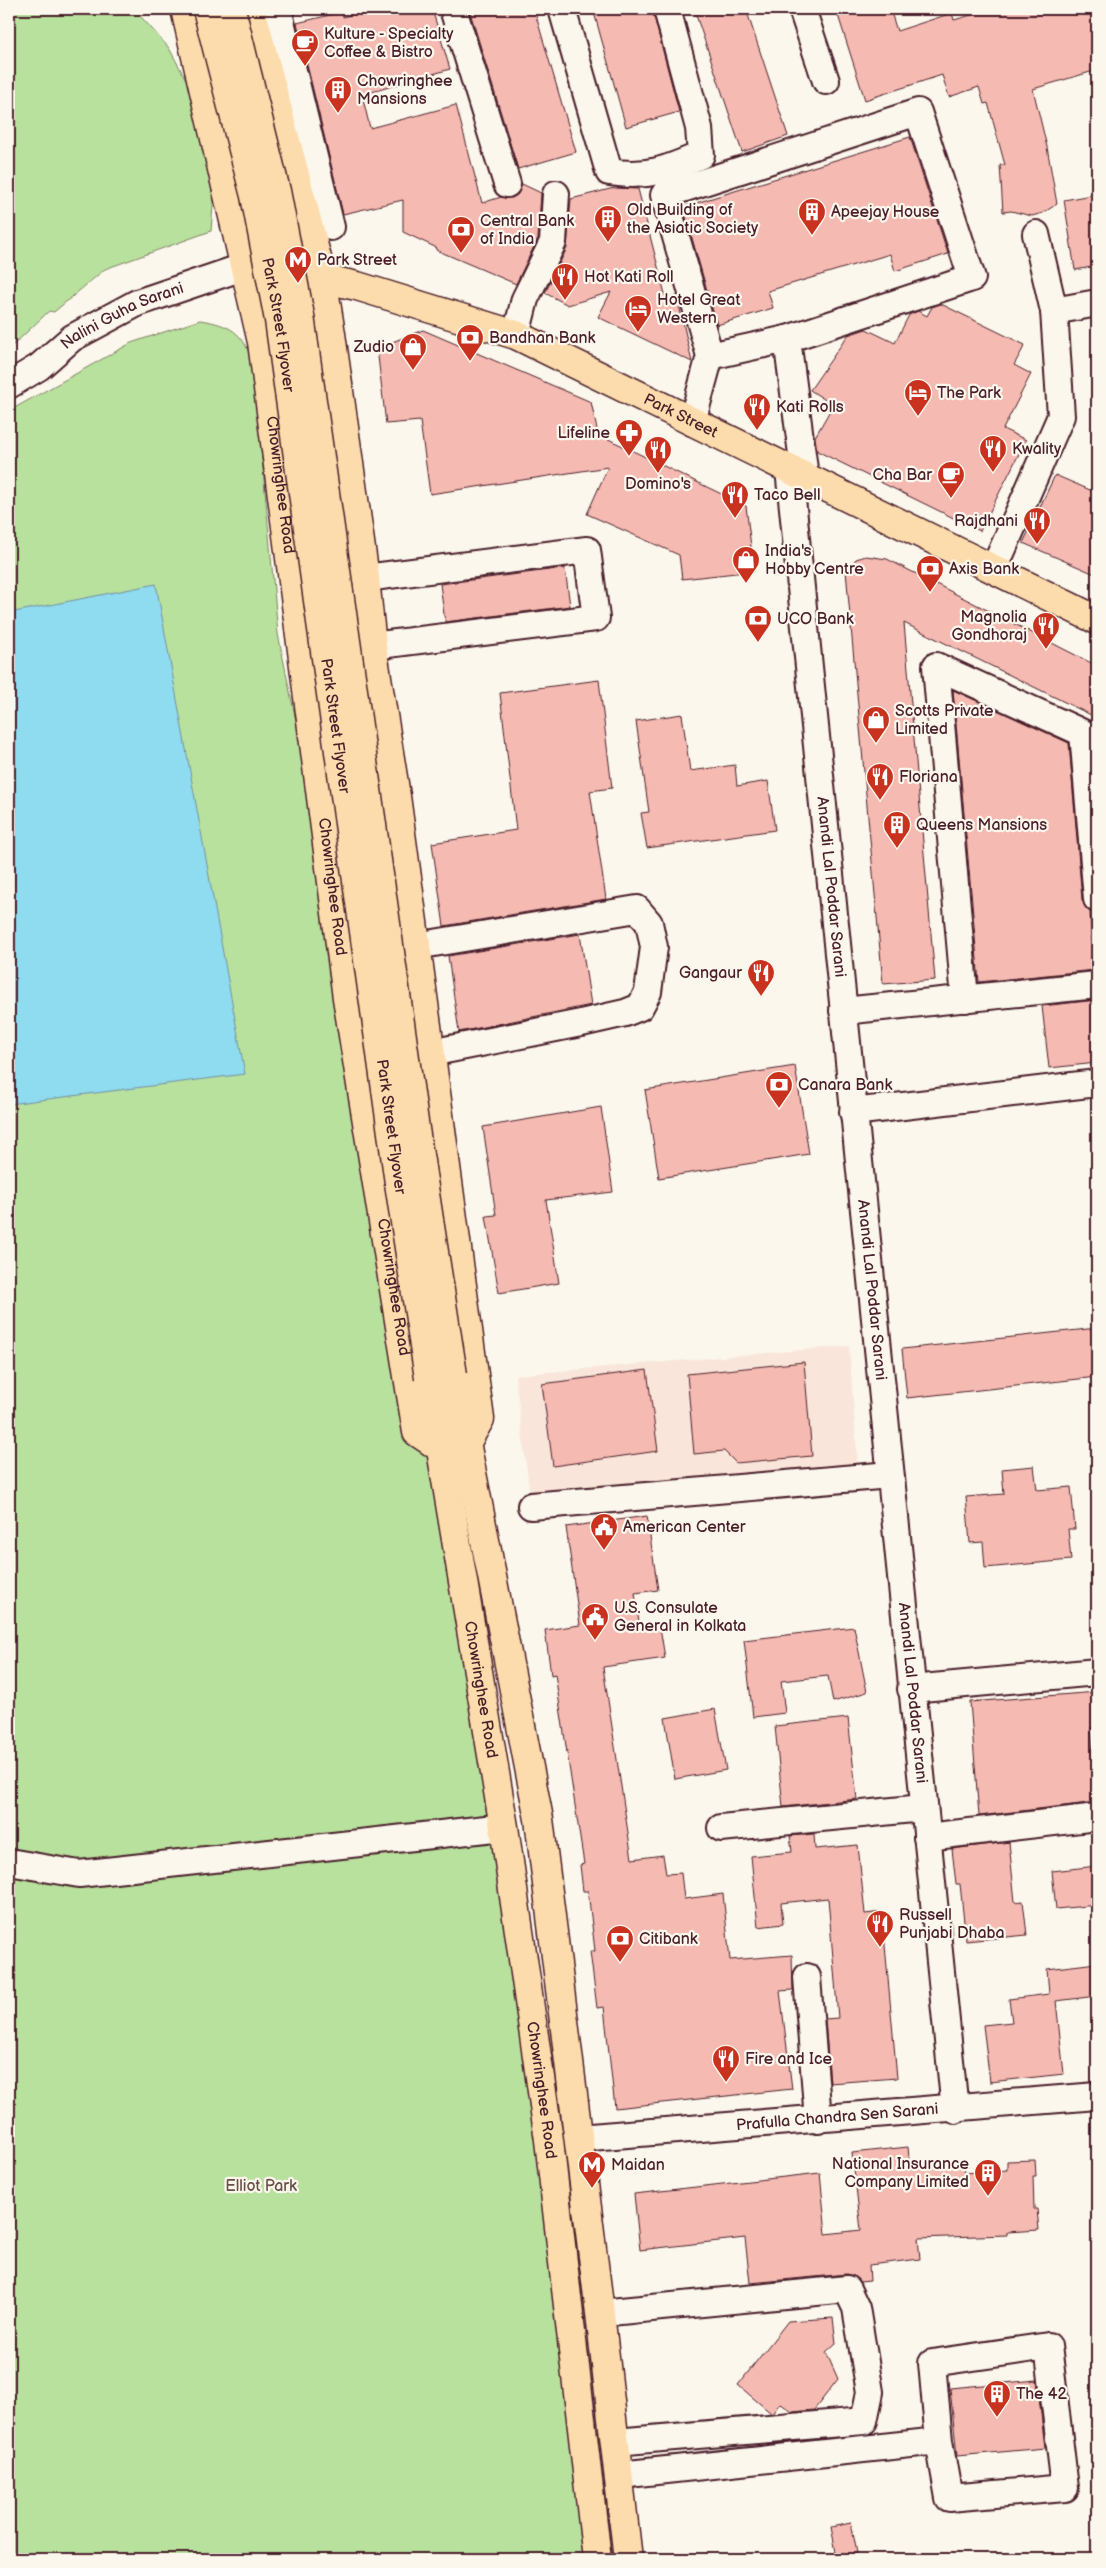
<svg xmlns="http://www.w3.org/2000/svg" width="1106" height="2568" font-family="'Balsamiq Sans',sans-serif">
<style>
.built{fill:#f9e5da}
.green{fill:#b8e19d;stroke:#818064}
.water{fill:#8fdbef;stroke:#7390a1}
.building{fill:#f5bab1;stroke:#4a1f2b}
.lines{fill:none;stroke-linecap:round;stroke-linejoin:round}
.minor-casing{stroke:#4a1f2b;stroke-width:30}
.major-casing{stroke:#4a1f2b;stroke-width:31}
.minor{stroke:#fbf7ec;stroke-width:26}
.major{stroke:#fcdcac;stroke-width:28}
.major-bridge-casing{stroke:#4a1f2b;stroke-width:31;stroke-linecap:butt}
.major-bridge{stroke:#fcdcac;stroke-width:28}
.labels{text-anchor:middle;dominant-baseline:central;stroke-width:4.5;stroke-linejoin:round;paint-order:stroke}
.poi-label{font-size:16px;fill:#4a1f2b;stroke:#fbf7ec;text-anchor:start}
.street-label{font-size:16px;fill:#4a1f2b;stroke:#fbf7ec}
.park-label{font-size:16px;fill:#665048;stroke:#fbf7ec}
</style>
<rect width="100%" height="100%" fill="#fbf7ec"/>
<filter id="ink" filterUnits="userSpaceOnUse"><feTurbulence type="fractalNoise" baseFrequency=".02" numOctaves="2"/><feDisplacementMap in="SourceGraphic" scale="10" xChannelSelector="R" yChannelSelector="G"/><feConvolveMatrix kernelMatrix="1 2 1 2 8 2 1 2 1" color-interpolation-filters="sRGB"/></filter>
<g filter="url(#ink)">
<path class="built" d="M849,1346L858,1467L530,1495L515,1375Z"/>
<path class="green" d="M9,9H134L169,48L196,98L216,166L211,231L105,269L54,312L49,311L9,349Z
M200,320C234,325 246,335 254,370L278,634L380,1127L497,1795L586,2559H9V411L131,343Z"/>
<path class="water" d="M156,584L245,1074L9,1104V613Z"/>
<path class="building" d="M371,9H432L450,69L362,95L370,128L456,105L482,203L501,197L512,198L518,194L522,184L541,193L538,238L516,284L436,250L437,248L403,232V200L343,214L297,23L342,12L343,17Z
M469,9H534L576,152L518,169Z
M593,9H652L679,112L626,127Z
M694,9H746L788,136L742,152Z
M836,9H890L897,31L952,13L954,20L992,9H1097V70L1033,89L1047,147L1057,204L1043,213L1032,216L1011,211L1003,212L1000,165H1005L988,103L984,104L979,87L949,97L942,75L865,100Z
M910,137L948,254L895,271L890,254L768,291L773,308L717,325L683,207Z
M614,188L638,189L666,298L677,296L692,362L598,317L611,292L568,305L545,293L567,248L571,199Z
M1097,194V266L1075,270L1064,200Z
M941,304L1025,345L1014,365L1031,374L1003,429L1026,440L980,531L817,451L815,437L833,405L810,390L848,335L866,329L895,343L909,315L918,311L927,316L932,307Z
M423,330L591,402L598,434L746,506L754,571L682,579L679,555L587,514L608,467L430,494L420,421L386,424L377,348Z
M1055,475L1097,493V575L1023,543Z
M866,556L887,559L1097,666V718L904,623L935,980L883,984L846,571L856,559Z
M565,568L570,606L445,622L440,584Z
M599,680L612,788L590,791L606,899L444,926L432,843L516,830L500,693Z
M953,690L1069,743L1082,900L1090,912L1094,970L979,982Z
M682,714L690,771L735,765L737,786L768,781L775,830L647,848L641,813L649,812L636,721Z
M580,934L591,1005L459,1032L448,956Z
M1097,1000V1063L1049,1068L1042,1006Z
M795,1066L809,1154L659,1178L645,1090Z
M601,1107L613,1192L546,1200L559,1283L499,1293L486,1216L496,1215L483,1127Z
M1097,1328V1377L907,1398L902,1349Z
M804,1362L812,1456L736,1463L724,1451L694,1454L687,1374Z
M647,1370L658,1451L553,1466L542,1384Z
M1034,1466L1037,1490L1071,1487L1075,1529H1068L1071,1560L985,1568L983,1542L970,1543L966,1497L1004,1494L1002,1469Z
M647,1516L658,1590L635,1593L640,1630L660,1627L665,1658L603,1667L632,1859L663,1855L666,1874L681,1873L684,1899L723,1894L730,1960L792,1955L793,1990L780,1991L792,2089L615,2108L604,2007L597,2008L590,1951H595L588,1891H583L580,1865L584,1864L555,1674L551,1675L545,1630L580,1625L566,1527Z
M854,1627L867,1692L833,1702L828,1676L781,1681L785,1713L753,1717L744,1640Z
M1097,1692V1727H1091L1097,1802L979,1816L970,1702Z
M715,1709L726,1770L675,1779L665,1718Z
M848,1718L857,1799L783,1807L775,1726Z
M814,1834L815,1849L858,1845L865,1914L882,1912L897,2078L830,2083L825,2019L838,2018L828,1898L781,1903L783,1924L758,1927L751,1856L792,1852L790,1836Z
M1009,1842L1015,1902L1023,1901L1027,1935L966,1941L960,1884H956L952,1849Z
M1097,1866V1905L1056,1909L1052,1871Z
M1097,1963V1996L1056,2001L1064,2074L990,2082L983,2025L1012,2022L1009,1999L1049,1994L1047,1969Z
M908,2147L910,2168L964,2165L965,2173L1007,2170V2161L1035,2160L1036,2176H1033L1034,2209H1037L1039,2230L1007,2232V2235L918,2238L920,2259L869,2265L870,2281L860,2282L854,2276L846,2274L750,2283L745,2238L640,2250L634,2194L820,2173L826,2234L861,2230L852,2153Z
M833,2318L836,2343L826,2352L838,2379L814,2410L792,2412L780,2403L772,2414L738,2385L788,2321Z
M1037,2380L1045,2448L957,2456L950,2388Z
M851,2523L857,2553L837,2557L831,2527Z"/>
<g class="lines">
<defs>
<g id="minor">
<path d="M278,9L331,227"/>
<path d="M453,9L507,184"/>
<path d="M562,9L609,172C648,178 666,170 701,155L699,128L667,9"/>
<path d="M802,9L826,81"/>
<path d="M1054,311L1097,303"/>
<path d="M516,335L525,299L553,242L556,194"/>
<path d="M787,339L805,477"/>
<path id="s1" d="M9,385L39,367L72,338L137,303L246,266"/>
<path d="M692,422L710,356L787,339L972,278L918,112L664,195L710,356"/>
<path id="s2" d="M789,469L955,2110"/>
<path d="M994,569L1061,416L1054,311L1036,234"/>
<path d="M365,578L587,550L596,618L372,646"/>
<path d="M416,946L637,909L649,923L654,947L648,992L640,1007L625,1013L581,1023L430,1053"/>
<path d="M965,999L936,666L1083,733L1097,899"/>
<path d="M843,1011L1097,985"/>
<path d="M853,1112L1097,1083"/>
<path d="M531,1506L890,1475"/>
<path d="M911,1689L1097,1672"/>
<path d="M721,1828L923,1808"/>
<path d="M927,1837L1097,1817"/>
<path d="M9,1862L79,1874L504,1827"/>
<path d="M807,1977L818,2120"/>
<path id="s3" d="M578,2138L1097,2096"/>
<path d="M600,2313L847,2289L856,2308L870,2392L864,2421L615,2442"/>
<path d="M619,2475L939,2441L949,2498L1065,2488L1048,2346L932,2363L939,2441"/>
</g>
<g id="major">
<path id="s4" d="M185,9L262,342L347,998L417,1432L438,1446"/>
<path d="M251,9L322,277L331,334L365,578L372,646L396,796L480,1419L465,1445"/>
<path id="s5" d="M306,275L357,286L516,335L1097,620"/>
<path d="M453,1375L539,1819L600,2313L628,2559"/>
<path id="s6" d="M429,1378L504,1827L549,2140L597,2559"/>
</g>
</defs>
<use href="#minor" class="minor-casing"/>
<use href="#major" class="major-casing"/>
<use href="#minor" class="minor"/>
<use href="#major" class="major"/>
<defs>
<g id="major-bridge">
<path id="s7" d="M207,9L255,196L279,320L399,1183L429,1378"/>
<path d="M231,9L276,191L300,316L415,1129L453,1375"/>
</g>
</defs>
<use href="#major-bridge" class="major-bridge-casing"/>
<use href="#major-bridge" class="major-bridge"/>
</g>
</g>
<defs>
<symbol id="cafe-pin" viewBox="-11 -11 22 30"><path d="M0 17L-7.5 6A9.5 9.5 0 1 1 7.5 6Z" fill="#c8321e" stroke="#fbf7ec"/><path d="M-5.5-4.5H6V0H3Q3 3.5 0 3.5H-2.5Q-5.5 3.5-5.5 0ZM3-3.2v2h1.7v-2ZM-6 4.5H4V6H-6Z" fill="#fff"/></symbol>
<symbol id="building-pin" viewBox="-11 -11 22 30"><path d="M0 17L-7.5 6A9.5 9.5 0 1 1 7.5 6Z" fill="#c8321e" stroke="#fbf7ec"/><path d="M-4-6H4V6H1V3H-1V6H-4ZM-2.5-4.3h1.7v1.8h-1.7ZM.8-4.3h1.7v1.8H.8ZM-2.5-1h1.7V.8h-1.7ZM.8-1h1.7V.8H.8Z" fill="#fff"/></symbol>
<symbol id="bank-pin" viewBox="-11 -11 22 30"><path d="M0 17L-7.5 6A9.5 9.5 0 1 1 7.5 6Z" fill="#c8321e" stroke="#fbf7ec"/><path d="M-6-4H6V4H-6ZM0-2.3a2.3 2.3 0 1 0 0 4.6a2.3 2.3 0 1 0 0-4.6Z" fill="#fff"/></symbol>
<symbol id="metro-pin" viewBox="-11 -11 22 30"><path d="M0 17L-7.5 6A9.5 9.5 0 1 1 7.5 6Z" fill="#c8321e" stroke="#fbf7ec"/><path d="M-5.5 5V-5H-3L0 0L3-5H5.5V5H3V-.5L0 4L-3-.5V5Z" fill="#fff"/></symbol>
<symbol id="restaurant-pin" viewBox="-11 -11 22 30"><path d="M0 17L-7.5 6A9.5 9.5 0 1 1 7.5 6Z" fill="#c8321e" stroke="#fbf7ec"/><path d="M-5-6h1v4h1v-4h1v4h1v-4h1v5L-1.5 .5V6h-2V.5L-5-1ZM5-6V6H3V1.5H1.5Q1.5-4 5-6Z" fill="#fff"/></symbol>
<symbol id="hotel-pin" viewBox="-11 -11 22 30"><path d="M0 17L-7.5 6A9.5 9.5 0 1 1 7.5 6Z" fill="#c8321e" stroke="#fbf7ec"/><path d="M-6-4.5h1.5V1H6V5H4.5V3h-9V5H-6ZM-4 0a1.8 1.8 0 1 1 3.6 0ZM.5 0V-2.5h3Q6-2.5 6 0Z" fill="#fff"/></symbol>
<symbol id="shop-pin" viewBox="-11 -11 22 30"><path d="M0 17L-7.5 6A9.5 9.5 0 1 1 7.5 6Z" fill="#c8321e" stroke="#fbf7ec"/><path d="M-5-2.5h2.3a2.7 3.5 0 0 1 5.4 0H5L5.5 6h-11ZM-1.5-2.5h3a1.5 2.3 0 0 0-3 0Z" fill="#fff"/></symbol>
<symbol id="pharmacy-pin" viewBox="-11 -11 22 30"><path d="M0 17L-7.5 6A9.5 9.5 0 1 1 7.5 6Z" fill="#c8321e" stroke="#fbf7ec"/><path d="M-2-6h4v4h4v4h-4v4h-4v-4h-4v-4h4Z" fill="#fff"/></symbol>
<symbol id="civic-pin" viewBox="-11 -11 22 30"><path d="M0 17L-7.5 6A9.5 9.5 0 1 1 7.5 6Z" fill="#c8321e" stroke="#fbf7ec"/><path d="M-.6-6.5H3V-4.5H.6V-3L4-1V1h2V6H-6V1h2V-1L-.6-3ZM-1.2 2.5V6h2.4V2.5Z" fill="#fff"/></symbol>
</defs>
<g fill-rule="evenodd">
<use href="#cafe-pin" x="289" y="27" width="32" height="43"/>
<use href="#building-pin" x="322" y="74" width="32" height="43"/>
<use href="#building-pin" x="796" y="196" width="32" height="43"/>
<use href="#building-pin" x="592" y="203" width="32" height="43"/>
<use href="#bank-pin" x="445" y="214" width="32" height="43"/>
<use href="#metro-pin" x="282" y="244" width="32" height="43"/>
<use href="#restaurant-pin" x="549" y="261" width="32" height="43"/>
<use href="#hotel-pin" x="622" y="293" width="32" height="43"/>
<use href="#bank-pin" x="454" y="322" width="32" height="43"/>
<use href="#shop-pin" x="397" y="331" width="32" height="43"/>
<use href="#hotel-pin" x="902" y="377" width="32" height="43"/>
<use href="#restaurant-pin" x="741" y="391" width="32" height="43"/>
<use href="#pharmacy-pin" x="613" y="417" width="32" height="43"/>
<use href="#restaurant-pin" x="977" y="433" width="32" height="43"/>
<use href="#restaurant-pin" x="642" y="434" width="32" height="43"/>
<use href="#cafe-pin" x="935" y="459" width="32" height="43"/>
<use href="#restaurant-pin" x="719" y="479" width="32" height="43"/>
<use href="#restaurant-pin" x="1021" y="505" width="32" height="43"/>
<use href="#shop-pin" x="730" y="544" width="32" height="43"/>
<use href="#bank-pin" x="914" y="553" width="32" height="43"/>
<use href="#bank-pin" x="742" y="603" width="32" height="43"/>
<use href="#restaurant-pin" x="1030" y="610" width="32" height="43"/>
<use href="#shop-pin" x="860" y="704" width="32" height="43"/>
<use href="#restaurant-pin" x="864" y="761" width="32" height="43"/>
<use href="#building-pin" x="881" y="809" width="32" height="43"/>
<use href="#restaurant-pin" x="745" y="957" width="32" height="43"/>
<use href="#bank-pin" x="763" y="1069" width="32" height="43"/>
<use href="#civic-pin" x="588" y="1511" width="32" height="43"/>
<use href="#civic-pin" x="579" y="1601" width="32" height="43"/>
<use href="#restaurant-pin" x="864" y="1908" width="32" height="43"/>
<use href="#bank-pin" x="604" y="1923" width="32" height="43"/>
<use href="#restaurant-pin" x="710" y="2043" width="32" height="43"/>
<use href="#metro-pin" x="576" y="2149" width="32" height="43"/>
<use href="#building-pin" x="972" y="2157" width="32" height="43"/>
<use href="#building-pin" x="981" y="2378" width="32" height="43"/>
</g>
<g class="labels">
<g class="poi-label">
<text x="324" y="34">Kulture - Specialty<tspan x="324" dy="18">Coffee &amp; Bistro</tspan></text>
<text x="357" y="81">Chowringhee<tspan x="357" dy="18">Mansions</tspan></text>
<text x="627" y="210">Old Building of<tspan x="627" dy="18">the Asiatic Society</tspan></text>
<text x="831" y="212">Apeejay House</text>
<text x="480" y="221">Central Bank<tspan x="480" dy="18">of India</tspan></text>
<text x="317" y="260">Park Street</text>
<text x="584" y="277">Hot Kati Roll</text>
<text x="657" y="300">Hotel Great<tspan x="657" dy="18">Western</tspan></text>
<text x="489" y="338">Bandhan Bank</text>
<text x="394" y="347" text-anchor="end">Zudio</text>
<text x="937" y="393">The Park</text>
<text x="776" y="407">Kati Rolls</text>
<text x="610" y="433" text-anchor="end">Lifeline</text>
<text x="1012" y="449">Kwality</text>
<text x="932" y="475" text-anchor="end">Cha Bar</text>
<text x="658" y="484" text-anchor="middle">Domino's</text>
<text x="754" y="495">Taco Bell</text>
<text x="1018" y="521" text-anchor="end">Rajdhani</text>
<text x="765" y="551">India's<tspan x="765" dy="18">Hobby Centre</tspan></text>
<text x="949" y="569">Axis Bank</text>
<text x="1027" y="617" text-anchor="end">Magnolia<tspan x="1027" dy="18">Gondhoraj</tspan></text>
<text x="777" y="619">UCO Bank</text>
<text x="895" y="711">Scotts Private<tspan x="895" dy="18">Limited</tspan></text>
<text x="899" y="777">Floriana</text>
<text x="916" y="825">Queens Mansions</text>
<text x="742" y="973" text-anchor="end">Gangaur</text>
<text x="798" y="1085">Canara Bank</text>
<text x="623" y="1527">American Center</text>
<text x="614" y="1608">U.S. Consulate<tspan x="614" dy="18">General in Kolkata</tspan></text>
<text x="899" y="1915">Russell<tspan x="899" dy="18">Punjabi Dhaba</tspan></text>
<text x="639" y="1939">Citibank</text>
<text x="745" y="2059">Fire and Ice</text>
<text x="969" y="2164" text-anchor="end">National Insurance<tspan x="969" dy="18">Company Limited</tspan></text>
<text x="611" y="2165">Maidan</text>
<text x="1016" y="2394">The 42</text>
</g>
<g class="street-label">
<text stroke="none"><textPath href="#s1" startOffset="134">Nalini Guha Sarani</textPath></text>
<text stroke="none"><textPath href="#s7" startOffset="324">Park Street Flyover</textPath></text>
<text stroke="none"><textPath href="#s5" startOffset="402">Park Street</textPath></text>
<text stroke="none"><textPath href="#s4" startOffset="486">Chowringhee Road</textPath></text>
<text stroke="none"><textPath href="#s7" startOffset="729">Park Street Flyover</textPath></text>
<text stroke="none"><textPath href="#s2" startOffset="420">Anandi Lal Poddar Sarani</textPath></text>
<text stroke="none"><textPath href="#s4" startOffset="891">Chowringhee Road</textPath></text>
<text stroke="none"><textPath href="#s7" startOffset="1134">Park Street Flyover</textPath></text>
<text stroke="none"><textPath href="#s4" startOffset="1296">Chowringhee Road</textPath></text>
<text stroke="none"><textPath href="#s2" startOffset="825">Anandi Lal Poddar Sarani</textPath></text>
<text stroke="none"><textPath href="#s6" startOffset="316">Chowringhee Road</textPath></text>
<text stroke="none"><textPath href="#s2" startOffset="1230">Anandi Lal Poddar Sarani</textPath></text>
<text stroke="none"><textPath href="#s6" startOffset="721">Chowringhee Road</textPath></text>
<text stroke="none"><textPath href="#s3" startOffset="260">Prafulla Chandra Sen Sarani</textPath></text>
</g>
<g class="park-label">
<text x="261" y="2186">Elliot Park</text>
</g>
</g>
<rect width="1106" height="2568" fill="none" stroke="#fbf7ec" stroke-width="30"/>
<rect x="15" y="15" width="1076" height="2538" fill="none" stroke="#4a1f2b" stroke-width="2" filter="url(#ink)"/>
</svg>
